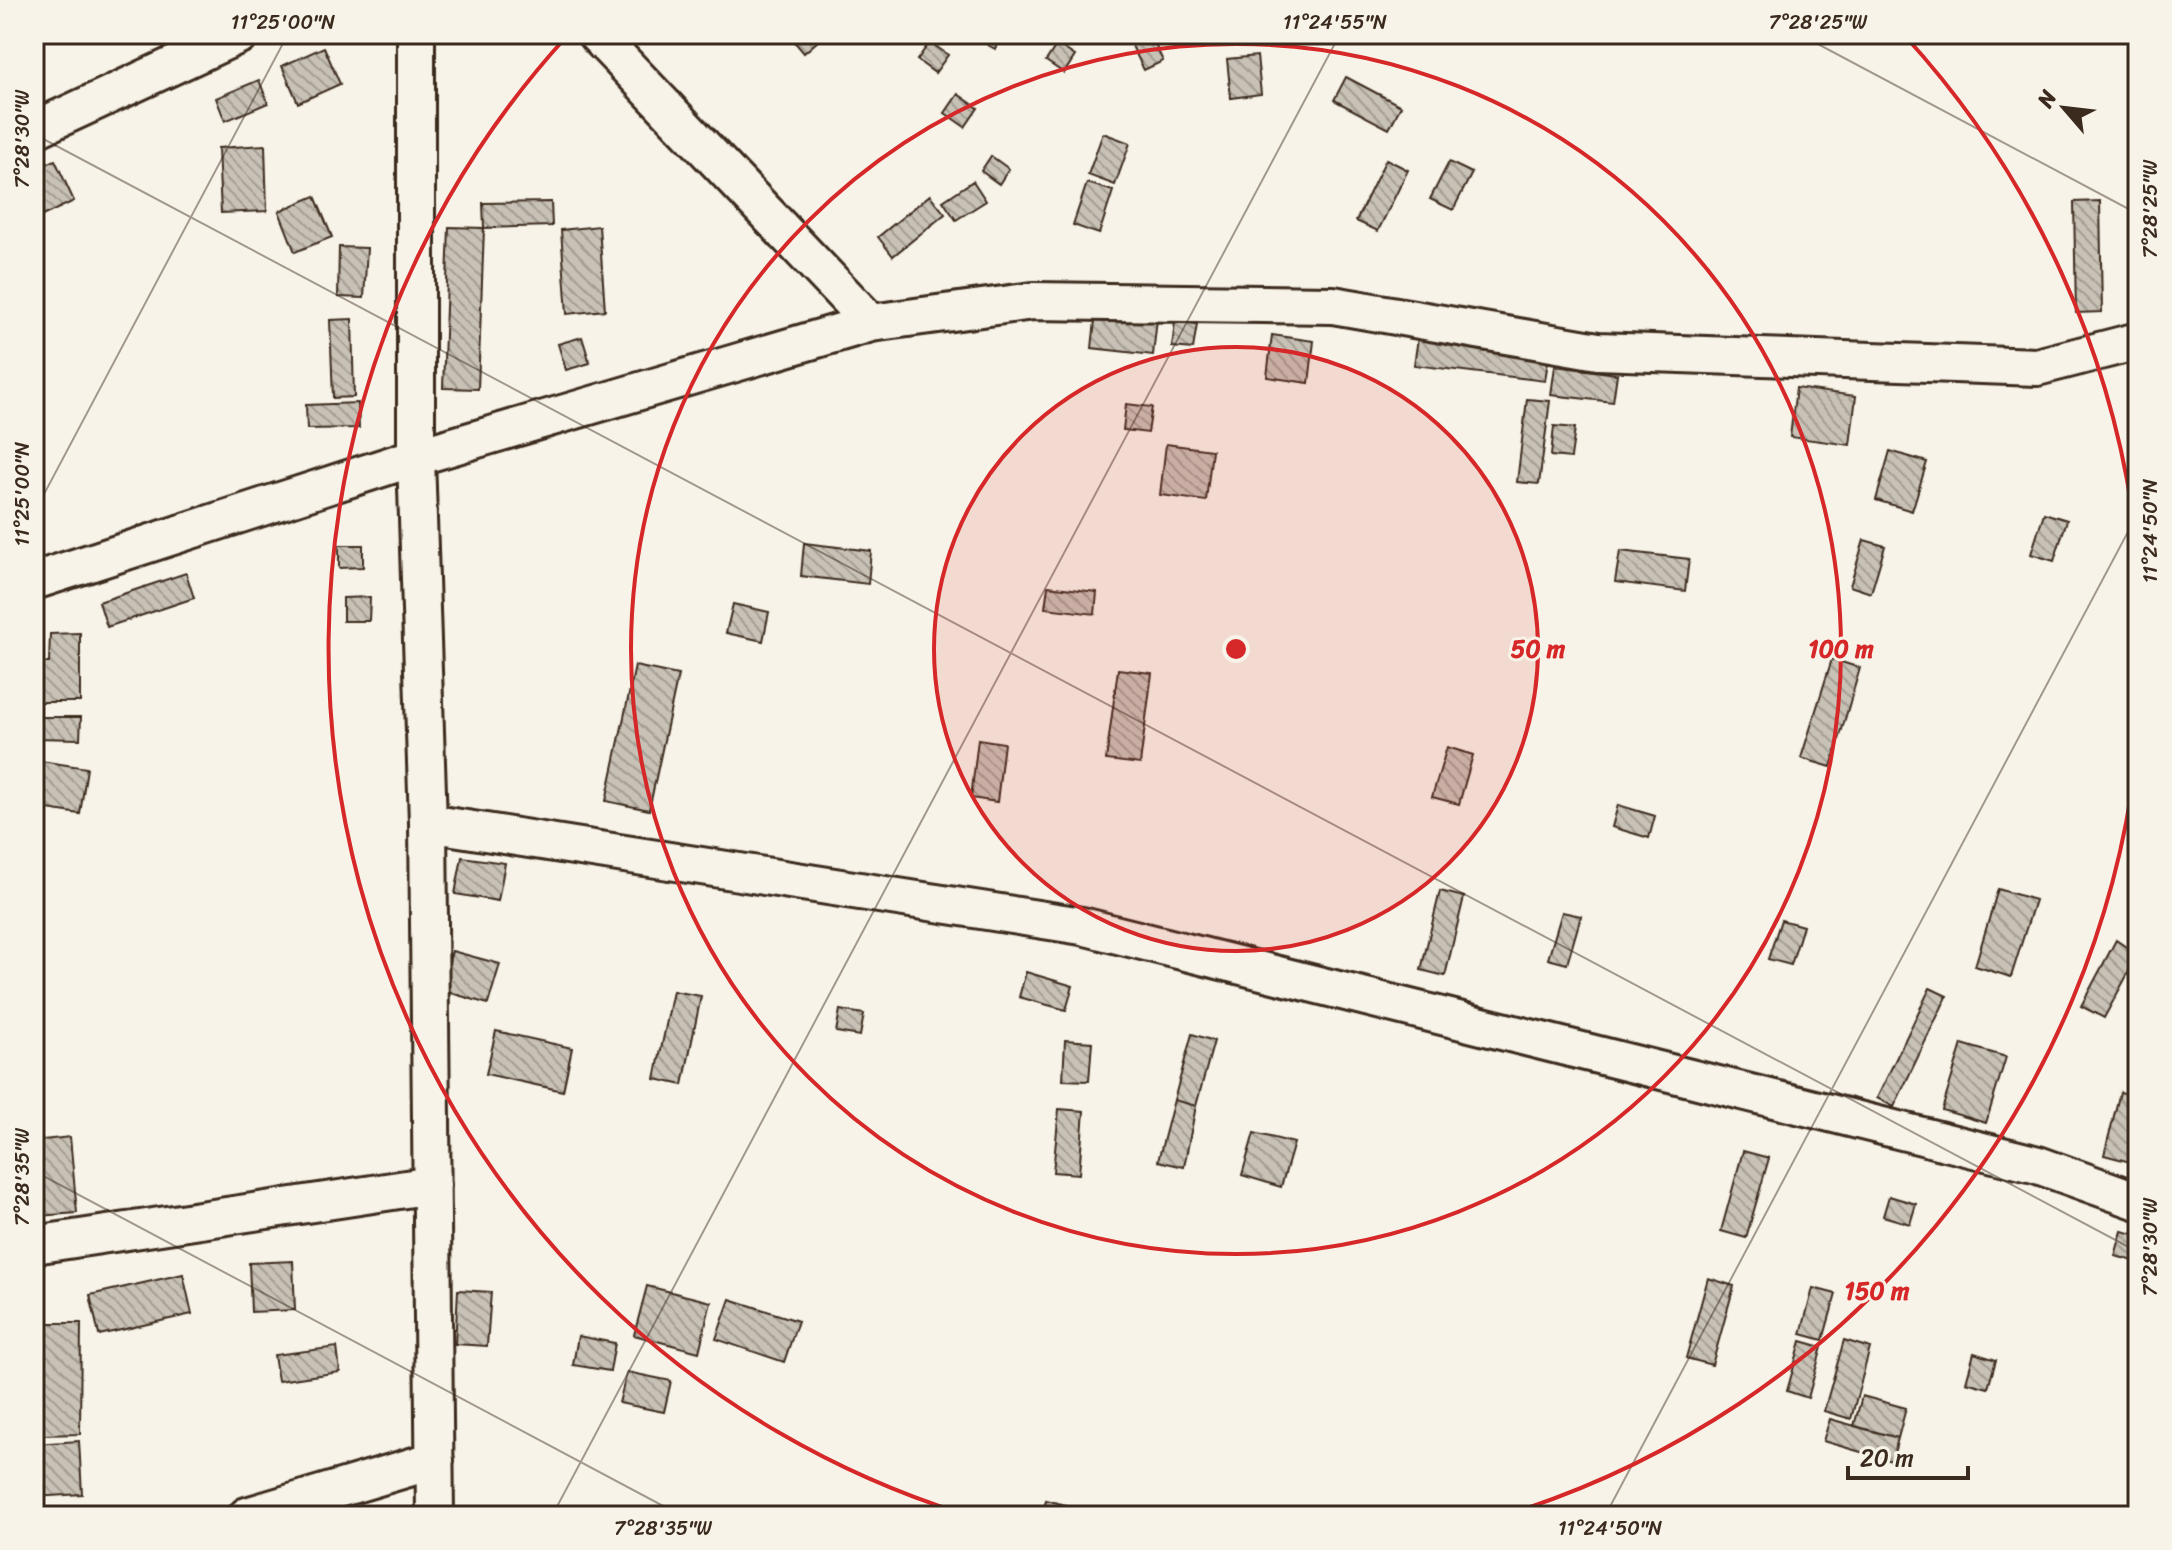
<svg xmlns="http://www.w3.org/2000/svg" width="2172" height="1550" font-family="Sriracha,sans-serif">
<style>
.building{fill:url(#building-back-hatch);stroke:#3b2a1e;stroke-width:2}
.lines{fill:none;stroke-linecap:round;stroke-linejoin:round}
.minor-casing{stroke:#3b2a1e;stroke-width:42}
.minor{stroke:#f7f3e8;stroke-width:36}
.ticks{fill:none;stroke:#3b2a1e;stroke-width:2;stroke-opacity:0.45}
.ring{fill:none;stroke:#d62828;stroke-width:4}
.centre{fill:#d62828;stroke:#f7f3e8;stroke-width:4}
.ring-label{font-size:24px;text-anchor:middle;font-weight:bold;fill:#d62828;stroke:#f7f3e8;stroke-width:6;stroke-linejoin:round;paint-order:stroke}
.neatline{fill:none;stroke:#3b2a1e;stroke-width:3}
.ticks-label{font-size:20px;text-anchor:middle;fill:#3b2a1e}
</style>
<defs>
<pattern id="building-back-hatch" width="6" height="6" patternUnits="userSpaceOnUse" patternTransform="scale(2)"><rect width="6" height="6" fill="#c8c1b6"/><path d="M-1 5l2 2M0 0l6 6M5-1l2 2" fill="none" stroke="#a49d93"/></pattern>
</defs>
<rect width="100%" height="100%" fill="#f7f3e8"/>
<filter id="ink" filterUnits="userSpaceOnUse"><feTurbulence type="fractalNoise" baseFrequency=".0125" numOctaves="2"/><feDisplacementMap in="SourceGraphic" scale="16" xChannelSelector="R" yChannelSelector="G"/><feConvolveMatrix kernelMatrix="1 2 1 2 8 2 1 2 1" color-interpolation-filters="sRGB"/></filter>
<g filter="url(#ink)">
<path class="building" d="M788,34H826L804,53Z
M980,34H1003L995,49L977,39Z
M1126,34H1150L1163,61L1144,70Z
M930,42L948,55L935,73L917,60Z
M1057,44L1075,56L1064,73L1046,61Z
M324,47L340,84L298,103L282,66Z
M1257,56L1261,94L1231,98L1227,59Z
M1346,77L1401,106L1389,129L1334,100Z
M259,80L268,103L225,121L216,98Z
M958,94L978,108L965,127L945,113Z
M1103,133L1130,143L1115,185L1088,175Z
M265,145L267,211L221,213L218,148Z
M991,156L1009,169L999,184L981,171Z
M1386,159L1408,170L1378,231L1356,221Z
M55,160L74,201L34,220V170Z
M1449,162L1472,173L1453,210L1430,199Z
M973,181L986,201L956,220L943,201Z
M1087,183L1113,191L1099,234L1073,225Z
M930,195L945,214L893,256L878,237Z
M315,196L332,237L295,252L279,211Z
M2100,201L2102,312L2076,313L2074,202Z
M551,202L552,226L484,228L483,203Z
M599,226L605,310L567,314L561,230Z
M449,227L484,228L478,389L443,388Z
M339,247L367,248L364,298L338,297Z
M1096,311L1157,319L1153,355L1092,348Z
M352,319L354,397L333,398L330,320Z
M1175,322L1197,324L1193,349L1172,347Z
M1272,335L1314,341L1309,383L1267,377Z
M582,337L590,363L566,370L558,344Z
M1418,338L1549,354L1545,381L1414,365Z
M1555,366L1617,374L1613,402L1551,395Z
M1796,388L1856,396L1850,445L1790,437Z
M1527,399L1550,401L1539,484L1517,482Z
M358,403L359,428L307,429L306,405Z
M1126,404L1152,407L1148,433L1123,430Z
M1554,426L1575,428L1571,458L1551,456Z
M1166,444L1212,450L1206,501L1160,495Z
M1890,451L1927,462L1912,511L1876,500Z
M2044,513L2067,520L2054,561L2031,554Z
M1864,540L1885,546L1871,593L1850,586Z
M804,543L871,551L868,584L801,576Z
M339,545H363V567L339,568Z
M1620,551L1689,559L1685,591L1615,582Z
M186,573L194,598L107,627L99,602Z
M1048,586L1097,592L1095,614L1045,608Z
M370,597L369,621H343V598Z
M733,604L769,612L763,641L726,633Z
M80,633V702H38V663H49L50,634Z
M1832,659L1860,668L1831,767L1801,758Z
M635,666L678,675L649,810L606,801Z
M1118,669L1152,673L1140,764L1106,760Z
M34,717H81L80,739L34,738Z
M978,739L1004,743L997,802L971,798Z
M1447,747L1473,755L1459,804L1432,797Z
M34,760L87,768L80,814L34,807Z
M1618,805L1655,816L1649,838L1612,827Z
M462,857L505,863L498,901L455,894Z
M1998,889L2035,900L2011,977L1975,966Z
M1440,891L1464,897L1445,976L1421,970Z
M1562,912L1581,916L1567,964L1548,959Z
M1781,920L1803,926L1791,965L1768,959Z
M2116,940L2138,955L2104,1018L2081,1006Z
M452,951L500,964L488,1004L441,990Z
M1026,972L1073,986L1066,1010L1019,997Z
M1930,988L1947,996L1894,1107L1877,1098Z
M673,991L701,996L683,1085L655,1079Z
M840,1010L864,1014L860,1036L836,1032Z
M496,1031L572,1048L563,1091L486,1074Z
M1192,1034L1214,1041L1196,1106L1174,1100Z
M1065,1040L1092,1042L1089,1081L1063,1080Z
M1962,1044L2006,1057L1986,1123L1942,1110Z
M2120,1092L2138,1096V1164L2104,1155Z
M1174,1100L1196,1106L1184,1167L1158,1161Z
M1059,1109L1084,1111L1079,1174L1053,1172Z
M1254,1133L1294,1143L1281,1187L1242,1175Z
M70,1137L77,1213L38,1216L34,1141Z
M1743,1151L1769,1158L1746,1238L1721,1231Z
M1889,1196L1916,1204L1910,1224L1883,1216Z
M2122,1231L2138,1235V1262L2115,1256Z
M293,1261L295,1310L251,1312L249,1263Z
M183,1274L192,1314L99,1335L90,1295Z
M1708,1278L1734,1286L1712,1365L1686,1358Z
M647,1286L711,1302L699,1352L634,1335Z
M1813,1288L1836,1294L1823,1340L1801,1334Z
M458,1290L491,1292L487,1346L455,1344Z
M730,1299L798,1321L784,1362L716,1339Z
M42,1323H81L80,1434L41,1435Z
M578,1336L615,1343L610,1371L573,1365Z
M1844,1340L1870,1348L1851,1419L1824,1411Z
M1801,1341L1822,1347L1808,1398L1787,1391Z
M337,1347L340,1372L278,1381L274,1355Z
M1974,1353L1996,1360L1988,1388L1966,1382Z
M627,1372L671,1381L664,1412L619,1403Z
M1862,1396L1906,1408L1898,1438L1854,1426Z
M1830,1419L1898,1438L1892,1461L1823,1441Z
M79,1441L82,1494L34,1497V1444Z
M1046,1500L1080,1509L1078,1516H1042Z"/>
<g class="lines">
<defs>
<path id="minor" d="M416,34V457L428,823L435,1516
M596,34L871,323
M34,130L241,34
M34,581L416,457L871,323L1033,301L1333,305L1598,351L2037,367L2138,341
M428,823L1082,926L2038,1165L2138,1201
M34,1245L432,1185
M247,1516L435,1460"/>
</defs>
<use href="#minor" class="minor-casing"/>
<use href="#minor" class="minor"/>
</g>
</g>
<path class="ticks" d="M1799,34L2138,214M34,134L2138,1252M34,513L288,34M34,1171L682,1516M552,1516L1340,34M1605,1516L2138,513"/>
<circle cx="1236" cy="649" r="302" fill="#d62828" fill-opacity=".12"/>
<g class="ring">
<circle cx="1236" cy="649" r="302"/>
<circle cx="1236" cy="649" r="605"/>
<path d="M2137 752A907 907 0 0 1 1509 1514M963 1514A907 907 0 0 1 567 36M1905 36A907 907 0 0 1 2137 546"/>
</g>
<circle cx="1236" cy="649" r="12" class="centre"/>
<g class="ring-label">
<text x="1538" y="657">50 m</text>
<text x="1841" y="657">100 m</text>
<text x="1877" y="1299">150 m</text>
</g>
<rect width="2172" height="1550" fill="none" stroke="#f7f3e8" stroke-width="88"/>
<g transform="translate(2064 108) rotate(298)" stroke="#f7f3e8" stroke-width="6" paint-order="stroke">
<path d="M0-6L14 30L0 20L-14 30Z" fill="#3b2a1e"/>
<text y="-12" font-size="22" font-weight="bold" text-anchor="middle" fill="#3b2a1e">N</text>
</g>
<path d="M1848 1466v12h120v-12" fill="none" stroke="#3b2a1e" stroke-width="4"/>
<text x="1860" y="1466" font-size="24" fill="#3b2a1e" stroke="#f7f3e8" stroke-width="6" paint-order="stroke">20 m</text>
<rect x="44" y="44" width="2084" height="1462" class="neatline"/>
<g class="ticks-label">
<text x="283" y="29">11°25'00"N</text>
<text x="1335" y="29">11°24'55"N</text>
<text x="1818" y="29">7°28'25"W</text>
<text transform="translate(22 139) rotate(-90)" y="7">7°28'30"W</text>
<text transform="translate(2150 209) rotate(-90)" y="7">7°28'25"W</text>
<text transform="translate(22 494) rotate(-90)" y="7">11°25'00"N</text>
<text transform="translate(2150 531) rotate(-90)" y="7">11°24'50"N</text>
<text transform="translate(22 1177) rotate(-90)" y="7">7°28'35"W</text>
<text transform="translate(2150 1247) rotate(-90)" y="7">7°28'30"W</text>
<text x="663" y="1535">7°28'35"W</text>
<text x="1610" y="1535">11°24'50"N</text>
</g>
</svg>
